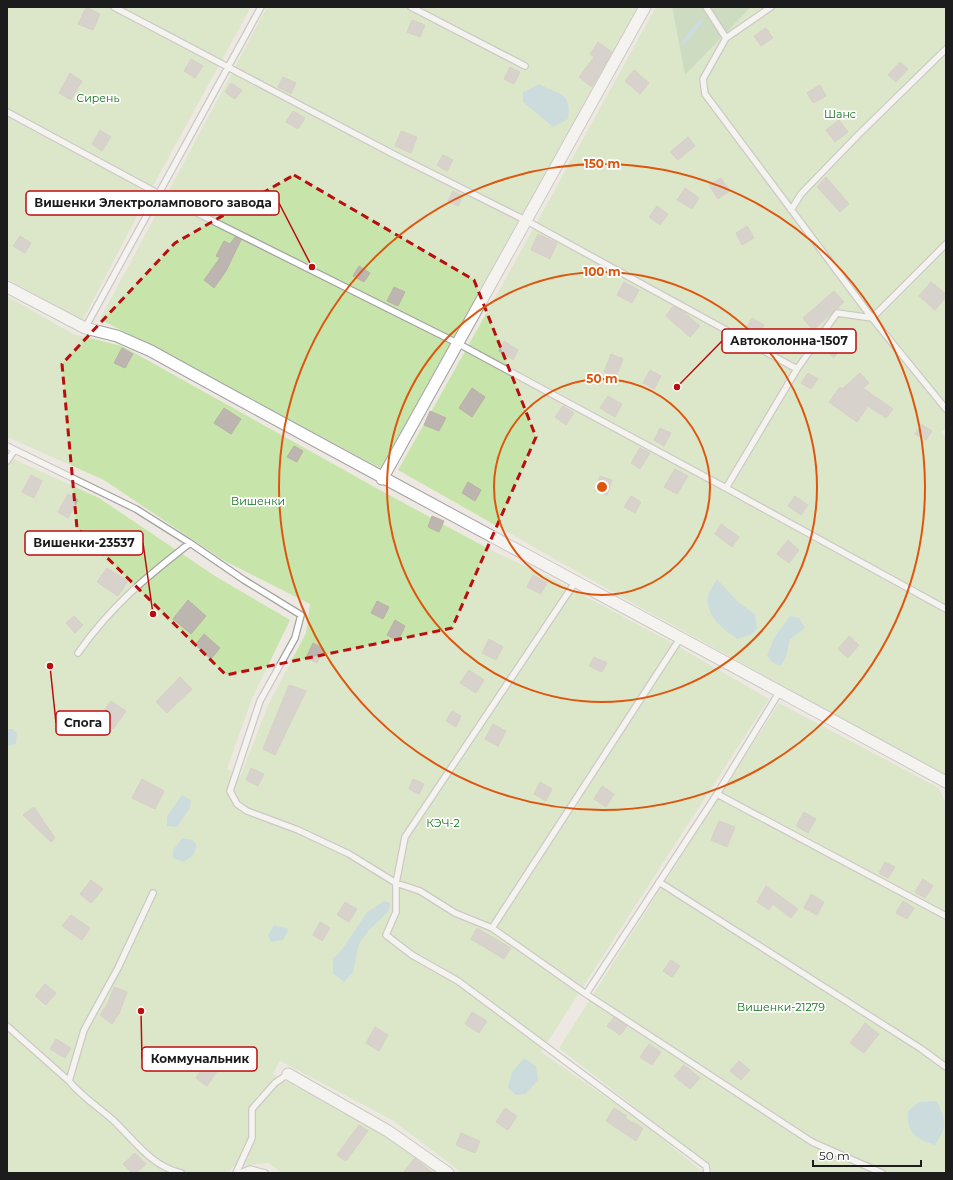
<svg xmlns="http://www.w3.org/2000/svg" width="953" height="1180" font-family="Montserrat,sans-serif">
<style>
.grass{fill:#c7e4ab}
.forest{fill:#a7c999}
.water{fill:#a5ccd8}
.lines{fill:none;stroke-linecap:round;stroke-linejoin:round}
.stream{stroke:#a5ccd8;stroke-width:4.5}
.building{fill:#bdb5af;stroke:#bdb0a6}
.service-casing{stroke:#a3a3a3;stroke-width:8}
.minor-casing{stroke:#a3a3a3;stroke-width:13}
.service{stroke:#fff;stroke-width:5.5}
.minor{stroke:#fff;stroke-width:11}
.marked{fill:none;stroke:#ba0e0e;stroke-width:3;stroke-dasharray:8 5;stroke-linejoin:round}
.ring{fill:none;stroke:#de560d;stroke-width:2}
.labels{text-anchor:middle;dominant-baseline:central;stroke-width:3.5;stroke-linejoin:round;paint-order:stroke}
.park-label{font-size:11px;fill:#13711b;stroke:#fff}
.centre{fill:#de560d;stroke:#fff;stroke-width:2}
.ring-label{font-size:12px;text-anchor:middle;font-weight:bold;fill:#de560d;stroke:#fff;stroke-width:3.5;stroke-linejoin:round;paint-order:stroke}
.leader{fill:none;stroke:#ba0e0e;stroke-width:1.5}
.callout-dot{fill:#ba0e0e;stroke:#fff;stroke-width:1.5}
.callout{fill:#fff;stroke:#ba0e0e;stroke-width:1.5}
.callout-label{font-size:12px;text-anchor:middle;font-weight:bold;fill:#1c1c1c}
</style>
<rect width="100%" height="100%" fill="#ede9e2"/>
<path class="grass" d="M7,7H251L148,195L83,320L7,279Z
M267,7H642L382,469L100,319Z
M656,7H672L685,74L751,7H946V428L941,432L946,438V775L643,609L398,470C486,316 570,161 656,7Z
M7,296L73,334L122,346L378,489L487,548L562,584L667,640L769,699L541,1052L643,1123L704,1173H462L392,1120L280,1061L273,1074L401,1144L440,1173H282L268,1163L232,1167L229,1173H7V456L99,498L215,576L290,620L252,699L227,769L241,775L268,705L306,633L310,604L223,560L104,480L7,437Z
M779,703L939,788L946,804V1173H712L710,1166L559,1048Z"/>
<path class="forest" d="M672,7H751L685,75Z"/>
<path class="water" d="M539,84C558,96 572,89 568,119L553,127L523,102V92Z
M717,579L738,602L755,614L757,629L750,635L737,639C723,629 705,616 708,596C709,591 714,584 717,579Z
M790,616L799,618L805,628L790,639L786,657L781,666L773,663L767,656L774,638Z
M7,729H12L17,733L16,744L7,746Z
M182,795L191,800L190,808L177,827L167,826V816Z
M182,838L193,840L197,846L193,855L184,862L173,858V850Z
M384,901L390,903L389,911L369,930L359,944L353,972L344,982L333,973V958L341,951L367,912Z
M274,925L289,929L283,940L271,942L268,935Z
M524,1058L536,1066L538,1080L526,1094L516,1095L508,1088L512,1072Z
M937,1101C946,1122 948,1126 935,1145C916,1139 906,1133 908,1111L919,1102Z"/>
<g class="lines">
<path class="stream" d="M683,43L701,21"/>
</g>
<path class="building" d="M86,7L100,14L93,30L78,24Z
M412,20L425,25L420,37L407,32Z
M766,28L773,38L761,46L754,36Z
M598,42L612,52L592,87L579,77L594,57L590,54Z
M191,59L203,66L195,78L184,71Z
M900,62L908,69L896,82L888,75Z
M510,67L520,72L514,84L504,79Z
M634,70L649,83L640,94L625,81Z
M70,73L82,81L71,100L59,93Z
M283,77L296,83L291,94L278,87Z
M231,83L242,90L235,99L225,92Z
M820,85L826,96L813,103L807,93Z
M293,111L305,118L298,129L286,122Z
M839,120L848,132L835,142L826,130Z
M100,130L111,137L102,151L92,144Z
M401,131L417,137L411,153L395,146Z
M688,137L695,146L678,160L670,152Z
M443,155L453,160L447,171L437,165Z
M826,177L849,204L840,212L817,187Z
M721,178L730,191L718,199L709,185Z
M685,188L699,198L692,209L677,200Z
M453,191L463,196L458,206L448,201Z
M657,206L668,214L660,225L649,217Z
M747,226L754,238L742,245L736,233Z
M538,234L557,243L550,259L531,250Z
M20,236L31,243L25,253L13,246Z
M235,237L241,240L226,271L214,288L204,280L220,258L216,256L224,241L230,244Z
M359,266L370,273L364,282L353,276Z
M624,282L639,290L632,303L617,295Z
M931,282L946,294V297L935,310L919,296Z
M394,287L405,292L398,306L387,301Z
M834,291L844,302L813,330L803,318Z
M673,306L684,312L700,326L690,337L666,316Z
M752,318L764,325L758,335L746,328Z
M830,340L841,346L834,358L825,350Z
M504,341L518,350L513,360L499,351Z
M122,348L133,354L125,368L114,363Z
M611,354L623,359L616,377L604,372Z
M650,370L661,376L654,389L643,383Z
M808,373L818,379L811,389L801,383Z
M860,373L869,383L863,388L893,409L886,418L868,406L857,422L829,402L840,387L842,389Z
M472,388L485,397L472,417L459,408Z
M608,396L622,404L615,417L600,408Z
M563,406L574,413L566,425L555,417Z
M224,408L241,419L231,434L214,423Z
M430,411L446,418L439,431L424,425Z
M921,424L932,431L926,440L915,434Z
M660,428L671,433L664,446L654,440Z
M294,446L303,451L297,462L287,457Z
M640,448L650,453L640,469L631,463Z
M675,469L688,476L677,494L664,487Z
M31,475L42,481L34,498L22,492Z
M600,476L612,480L607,495L595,491Z
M468,482L481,490L475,501L462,493Z
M68,494L78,500L68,518L58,512Z
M631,496L641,502L635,513L624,507Z
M795,496L808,505L801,515L788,506Z
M432,516L444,521L439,532L428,527Z
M721,524L739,537L732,547L715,534Z
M788,540L799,550L789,563L777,554Z
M107,568L128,581L118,596L97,582Z
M533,575L547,583L541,594L527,587Z
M188,600L206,616L191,634L173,619Z
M377,601L389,607L383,619L371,613Z
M74,616L83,625L75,633L66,623Z
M395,620L405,626L398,641L387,635Z
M204,634L220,648L211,659L195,645Z
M849,636L859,645L848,658L838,649Z
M489,639L503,647L496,660L482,653Z
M313,643L324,649L317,663L306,658Z
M594,657L607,663L602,672L589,666Z
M469,670L484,680L476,693L460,683Z
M180,677L192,689L167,713L156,702Z
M289,685L306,691L275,755L263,749Z
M111,701L126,711L113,729L99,718Z
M452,711L461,716L456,727L446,721Z
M493,724L506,731L498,746L485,739Z
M251,768L264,774L258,786L246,780Z
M142,779L164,791L155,809L132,798Z
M413,779L424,784L419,794L409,789Z
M540,782L552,789L546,801L534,794Z
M602,786L614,794L606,807L594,799Z
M34,807L55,838L51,842L23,815Z
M804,812L816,819L808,833L796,826Z
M719,821L735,827L727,847L711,840Z
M885,862L895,867L888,878L879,873Z
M923,879L933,886L925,898L915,892Z
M91,880L103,889L91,903L80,894Z
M766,886L798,909L791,918L773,904L769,910L757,902Z
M811,894L824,902L817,915L804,908Z
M903,901L914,908L907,919L896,913Z
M345,902L357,909L349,922L337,915Z
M71,915L90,928L82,940L62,926Z
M320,922L330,928L322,941L313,935Z
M477,928L511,948L504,959L471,939Z
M671,960L680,966L672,977L663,971Z
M45,984L56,993L46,1005L35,996Z
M114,987L127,992L119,1014L112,1024L100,1015L108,1003Z
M472,1012L487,1021L479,1033L465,1024Z
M614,1017L627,1026L620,1035L607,1026Z
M865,1023L879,1034L864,1053L850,1043Z
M375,1027L388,1035L379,1051L366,1043Z
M56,1039L71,1048L65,1058L50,1049Z
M649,1044L661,1052L652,1065L640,1057Z
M211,1056L222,1064L207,1086L196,1078Z
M739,1061L750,1070L741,1080L730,1071Z
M684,1065L700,1078L690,1089L674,1076Z
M505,1108L517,1116L508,1130L496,1122Z
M614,1108L627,1116L625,1118L643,1128L636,1141L606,1121Z
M359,1125L368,1131L346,1161L337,1155Z
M461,1133L480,1141L475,1153L456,1145Z
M135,1153L146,1164L136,1173H132L123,1164Z
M415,1158L417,1160L433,1173H403Z"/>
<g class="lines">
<defs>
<path id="service" d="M114,7L393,154L527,221L797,369L837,313L872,318
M411,7L525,66
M706,7L726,38L703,79L705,94L872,318
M726,38L771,7
M7,112L159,194L459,344L726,488L946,609
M791,210L801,194L859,134L946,49
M946,244L872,318L946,409
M85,328L261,7
M7,446L136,509L190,543L244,580L301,615L295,638L260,701L230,791L237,804L247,811L298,830L349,854L396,883L405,837L576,581
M7,461L14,451
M726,488L797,369
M681,637L492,928L455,913L420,891L396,883V912L386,935L412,955L458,981L706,1166L707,1173
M78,653C111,606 145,578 190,543
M717,794L946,916
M659,882L920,1048L946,1067
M153,893L118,968L84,1030L69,1081C82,1097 98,1107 113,1120C134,1140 151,1166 181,1173
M492,928L586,994L717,794L780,691
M586,994L812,1142L882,1173
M7,1026L69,1081
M236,1173L252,1138V1109L275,1083L288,1074
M240,1173L250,1169L265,1173"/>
<path id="minor" d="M7,287L85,328L117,336L151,351C415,497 682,637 946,782
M382,479L645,7
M288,1074L388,1131L448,1173"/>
</defs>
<use href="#service" class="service-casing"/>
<use href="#minor" class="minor-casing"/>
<use href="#service" class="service"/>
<use href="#minor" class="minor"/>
</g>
<path d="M0 0H953V1180H0ZM294,175L474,280L536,437L452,628L226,675L77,528L62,364L175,243Z" fill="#ede9e2" fill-opacity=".55" fill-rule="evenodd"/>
<path class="marked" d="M294,175L474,280L536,437L452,628L226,675L77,528L62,364L175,243Z"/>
<g class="ring">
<circle cx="602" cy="487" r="108"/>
<circle cx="602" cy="487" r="215"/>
<circle cx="602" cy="487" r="323"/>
</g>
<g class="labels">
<g class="park-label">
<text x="98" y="98">Сирень</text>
<text x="840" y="114">Шанс</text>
<text x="258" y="501">Вишенки</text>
<text x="443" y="823">КЭЧ-2</text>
<text x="781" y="1007">Вишенки-21279</text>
</g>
</g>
<circle cx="602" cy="487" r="6" class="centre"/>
<g class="ring-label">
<text x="602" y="168">150 m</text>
<text x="602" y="276">100 m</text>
<text x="602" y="383">50 m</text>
</g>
<path class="leader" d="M312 267L279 203M677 387L722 341M153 614L143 543M50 666L56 723M141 1011L142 1059"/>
<g class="callout-dot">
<circle cx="312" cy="267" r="4"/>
<circle cx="677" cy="387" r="4"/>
<circle cx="153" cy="614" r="4"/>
<circle cx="50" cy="666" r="4"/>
<circle cx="141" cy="1011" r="4"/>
</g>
<g class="callout">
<rect x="26" y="191" width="253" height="24" rx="4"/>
<rect x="722" y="329" width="134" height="24" rx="4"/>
<rect x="25" y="531" width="118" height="24" rx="4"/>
<rect x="56" y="711" width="54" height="24" rx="4"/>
<rect x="142" y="1047" width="115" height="24" rx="4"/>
</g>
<g class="callout-label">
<text x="153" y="207">Вишенки Электролампового завода</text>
<text x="789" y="345">Автоколонна-1507</text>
<text x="84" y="547">Вишенки-23537</text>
<text x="83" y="727">Спога</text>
<text x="200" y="1063">Коммунальник</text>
</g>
<rect width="953" height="1180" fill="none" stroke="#1c1c1c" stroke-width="16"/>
<path d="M813 1160v6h108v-6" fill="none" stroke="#1c1c1c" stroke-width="2"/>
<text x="819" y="1160" font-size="12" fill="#1c1c1c" stroke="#ffffff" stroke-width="3" paint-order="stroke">50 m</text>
</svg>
